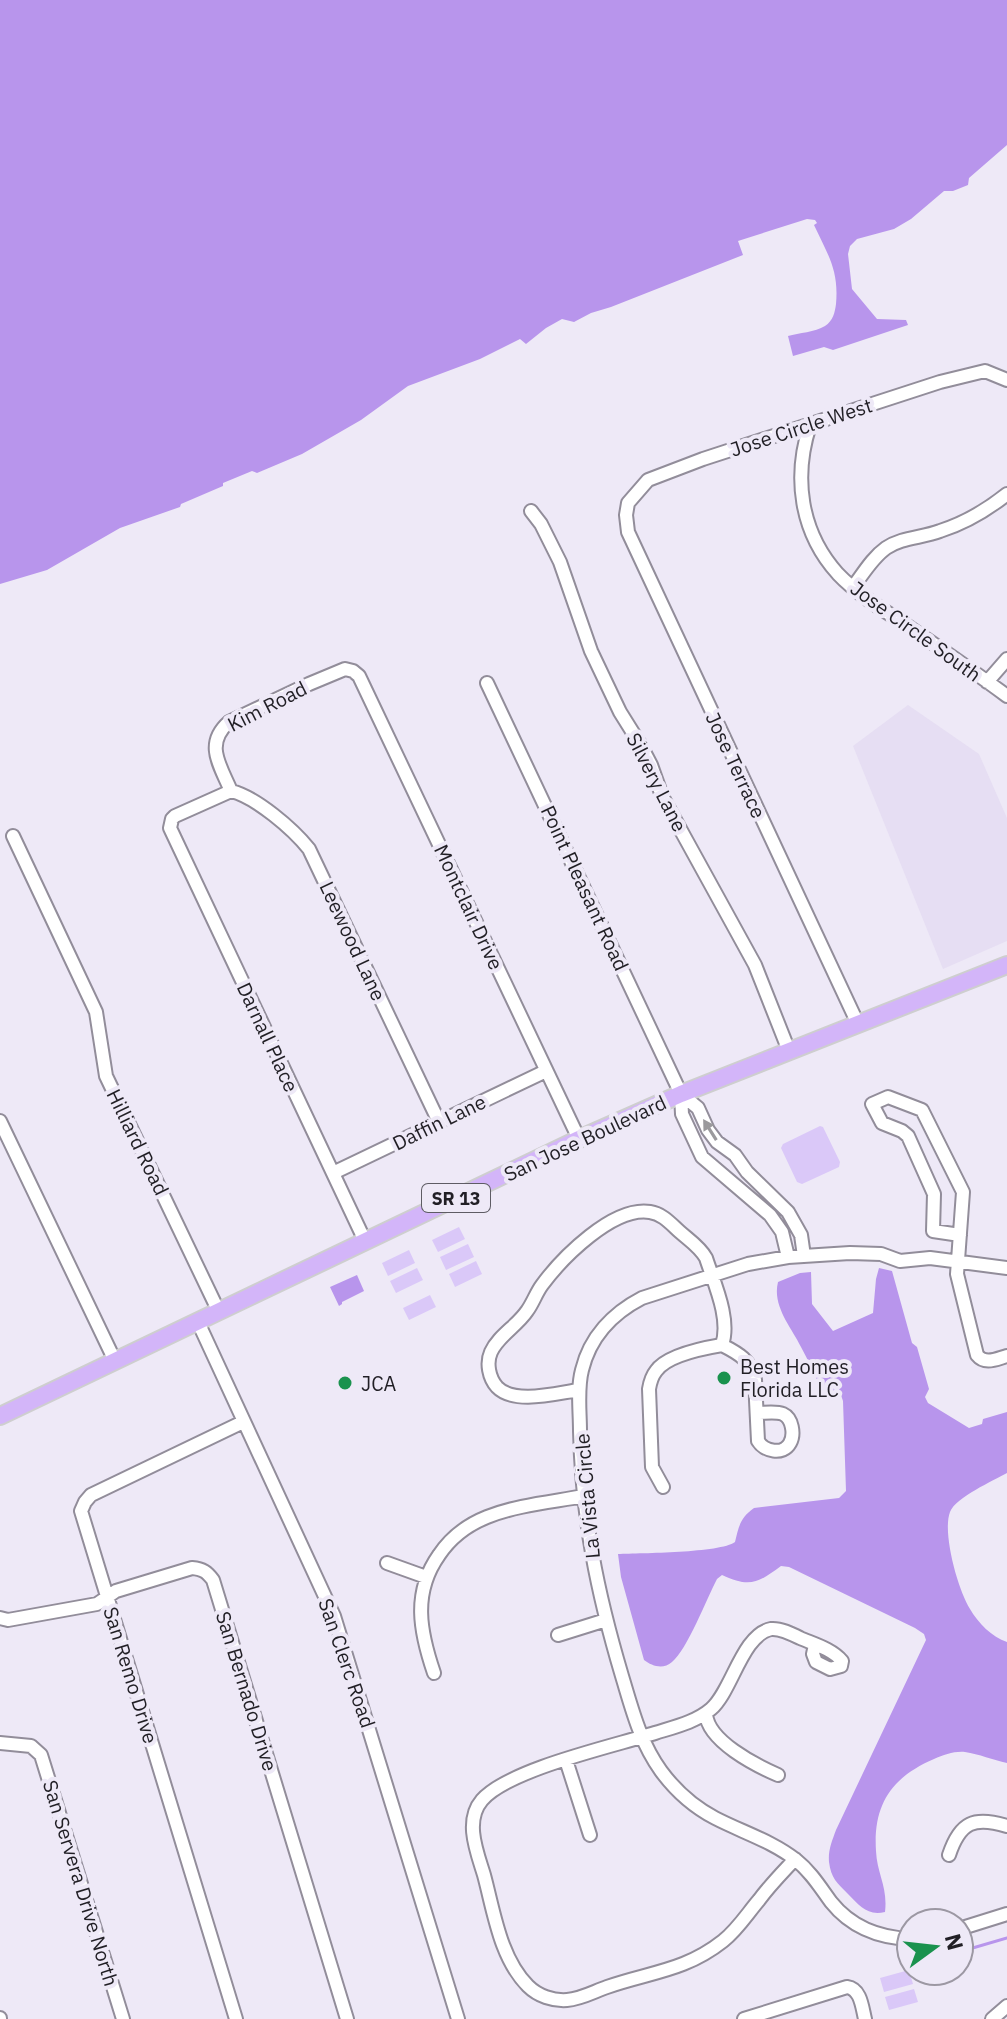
<svg xmlns="http://www.w3.org/2000/svg" width="1007" height="2019" font-family="'IBM Plex Sans',sans-serif">
<style>
.built{fill:#e6def3}
.green{fill:#dac8f8}
.water{fill:#b895ec}
.lines{fill:none;stroke-linecap:round;stroke-linejoin:round}
.stream{stroke:#b895ec;stroke-width:3}
.minor-casing{stroke:#928d9a;stroke-width:16}
.major-casing{stroke:#cececf;stroke-width:20}
.minor{stroke:#fff;stroke-width:12}
.major{stroke:#d3b5f9;stroke-width:16}
.oneway{fill:#9b9a9d}
.poi-dot{fill:#1a924e;stroke:#eee9f7;stroke-width:3}
.labels{text-anchor:middle;dominant-baseline:central;stroke-width:8;stroke-linejoin:round;paint-order:stroke}
.shield{fill:#eee9f7;stroke:#5e5c64;stroke-width:2}
.shield-label{font-size:18px;font-weight:bold;fill:#211f25}
.street-label{font-size:20px;fill:#211f25;stroke:#eee9f7}
.poi-label{font-size:20px;fill:#211f25;stroke:#eee9f7;text-anchor:start}
</style>
<rect width="100%" height="100%" fill="#eee9f7"/>
<path class="built" d="M908,705L979,754L1007,818V941L943,969L853,746Z"/>
<path class="green" d="M820,1126L823,1127L840,1162L839,1167L802,1184L797,1182L781,1148L783,1144Z
M459,1227L465,1239L438,1252L432,1240Z
M468,1244L474,1257L446,1270L440,1257Z
M409,1250L415,1263L388,1276L382,1263Z
M476,1261L482,1274L455,1287L449,1274Z
M417,1268L423,1280L396,1293L390,1281Z
M430,1295L436,1307L409,1320L403,1308Z
M909,1970L913,1984L884,1992L880,1978Z
M914,1989L918,2002L889,2010L885,1997Z"/>
<path class="water" d="M0,0H1007V145L969,178L968,185L953,191H944L911,219L894,229L857,239L850,246L848,254L852,289L877,319L906,320L908,325L833,350L824,347L793,356L788,336C799,333 815,332 825,326C833,321 835,312 836,304C839,270 828,255 814,225L817,223L815,220L807,219L738,241L743,255L611,307L591,313L574,322L562,319L546,328L526,344L520,339L480,359L408,386L361,420L302,454L257,473L252,471L223,483V486L181,504L180,507L120,528L47,570L0,584Z
M879,1268L892,1271L912,1343L917,1347L929,1389L925,1397L928,1403L969,1428L982,1424L983,1419L1007,1412V1473C993,1481 956,1497 950,1512C942,1533 958,1590 970,1609C978,1623 992,1637 1007,1642V1763C993,1760 979,1754 965,1752C954,1751 944,1755 934,1759C892,1777 873,1804 876,1851C877,1874 888,1887 885,1912C867,1916 860,1906 848,1894C837,1883 831,1878 829,1862C828,1850 832,1841 836,1830L926,1640L924,1634L915,1628L789,1567L781,1566C758,1583 750,1588 722,1575L717,1579C707,1598 687,1650 672,1662C663,1670 652,1666 644,1660L621,1577L618,1554C641,1553 720,1553 735,1542C739,1526 740,1518 754,1508L839,1498L846,1491L843,1401L841,1395L820,1388C815,1374 808,1360 801,1347C791,1327 772,1306 778,1282L800,1273L811,1272L812,1304L833,1331L873,1313L876,1279Z
M357,1275L364,1291L342,1302V1304L339,1306L330,1287Z"/>
<g class="lines">
<path class="stream" d="M959,1952L1007,1938"/>
<defs>
<path id="minor" d="M810,425C793,477 800,532 838,574C859,596 887,612 912,629C944,651 976,673 1007,696
M531,511L541,524L560,562L591,651L620,712L640,744L651,765L662,796L755,965L789,1051
M853,587C863,574 872,558 886,548C902,537 922,538 940,531C965,523 987,510 1007,494
M987,682L1007,659
M487,683L681,1094L682,1114L702,1157L770,1215L782,1232L788,1257
M231,791C220,765 204,744 229,722L309,684L345,669L353,671L359,676L579,1139
M231,791L175,816L172,819L170,828L365,1241
M231,791C256,797 293,829 309,849L439,1122
M13,836L96,1012L106,1076L219,1312
M858,1024L628,532L626,515L628,503L648,480L703,459L940,382L985,371L1007,380
M681,1094L698,1108L708,1130L717,1142L735,1155L747,1172L788,1212L801,1235L804,1256
M0,1121L115,1361
M333,1173L546,1071
M960,1235L933,1231L934,1194L908,1136L902,1131L882,1123L872,1104L888,1097L922,1110L963,1192L957,1274L977,1355C985,1365 996,1359 1007,1356
M198,1322L334,1616L458,2019
M722,1345C740,1354 750,1360 755,1380L758,1441C764,1451 783,1456 790,1443C795,1434 792,1418 783,1414C776,1411 765,1413 757,1413
M579,1390C557,1393 514,1405 497,1387C489,1378 486,1363 491,1352C498,1336 517,1326 527,1311C533,1303 536,1293 542,1285C562,1258 613,1206 650,1212C663,1214 671,1224 680,1232C689,1240 700,1247 706,1258C714,1283 731,1319 722,1345
M663,1487L652,1467L649,1389C650,1383 652,1376 656,1371C667,1355 704,1348 722,1345
M387,1563L426,1577
M0,1618L8,1620L97,1604L116,1591L192,1568C203,1569 207,1572 213,1580L347,2019
M558,1635L606,1620
M434,1673C420,1632 412,1593 439,1555C451,1537 467,1525 487,1517C517,1505 552,1502 584,1496
M706,1714C708,1741 755,1765 778,1775
M0,1743L31,1746L41,1755L123,2019
M566,1760L590,1835
M949,1855C960,1822 974,1816 1007,1826
M795,1859C783,1872 770,1885 759,1900C747,1914 738,1929 723,1941C685,1971 650,1972 607,1987C593,1992 581,1999 567,2000C553,2001 538,1996 528,1986C500,1958 494,1912 484,1875C477,1852 464,1821 482,1800C509,1769 614,1746 655,1733C674,1727 696,1722 711,1709C732,1691 742,1635 771,1629C780,1628 792,1634 800,1638C814,1644 832,1649 842,1661L841,1666L830,1669L816,1662L813,1654L815,1645
M959,1929L1007,1914
M911,1939C880,1938 851,1927 831,1902C820,1887 811,1872 796,1860C772,1841 742,1832 715,1818C694,1807 675,1790 661,1771C640,1742 632,1709 622,1676C597,1592 582,1518 580,1431C580,1411 577,1389 582,1370C590,1337 613,1313 642,1298L748,1264L788,1257L850,1253L881,1254L900,1261L930,1258L1007,1268
M0,2018V2019
M236,2019L81,1511L85,1502L91,1495L243,1422
M744,2019L847,1987C861,1989 862,2007 865,2019
M992,2019L1007,2006"/>
<path id="major" d="M0,1416L579,1139L681,1094L1007,965"/>
</defs>
<use href="#minor" class="minor-casing"/>
<use href="#major" class="major-casing"/>
<use href="#minor" class="minor"/>
<use href="#major" class="major"/>
</g>
<defs><path id="oneway-solid" d="M-6-.8H1V-3.2L6.5 0L1 3.2V.8H-6Z" transform="scale(2)"/></defs>
<use class="oneway" href="#oneway-solid" transform="translate(710 1130) rotate(-122)"/>
<g class="poi-dot">
<circle cx="724" cy="1378" r="8"/>
<circle cx="345" cy="1383" r="8"/>
</g>
<g class="labels">
<rect class="shield" x="422" y="1184" width="68" height="28" rx="6"/>
<g class="shield-label">
<text x="456" y="1198">SR 13</text>
</g>
<g class="street-label">
<text transform="translate(801 427) rotate(-18)">Jose Circle West</text>
<text transform="translate(916 631) rotate(36)">Jose Circle South</text>
<text transform="translate(267 706) rotate(-27)">Kim Road</text>
<text transform="translate(736 765) rotate(65)">Jose Terrace</text>
<text transform="translate(657 782) rotate(63)">Silvery Lane</text>
<text transform="translate(585 888) rotate(65)">Point Pleasant Road</text>
<text transform="translate(469 907) rotate(65)">Montclair Drive</text>
<text transform="translate(353 941) rotate(65)">Leewood Lane</text>
<text transform="translate(268 1037) rotate(65)">Darnall Place</text>
<text transform="translate(439 1122) rotate(-26)">Daffin Lane</text>
<text transform="translate(585 1138) rotate(-25)">San Jose Boulevard</text>
<text transform="translate(138 1142) rotate(64)">Hilliard Road</text>
<text transform="translate(587 1496) rotate(-95)">La Vista Circle</text>
<text transform="translate(347 1663) rotate(71)">San Clerc Road</text>
<text transform="translate(131 1675) rotate(73)">San Remo Drive</text>
<text transform="translate(247 1691) rotate(73)">San Bernado Drive</text>
<text transform="translate(81 1883) rotate(73)">San Servera Drive North</text>
</g>
<g class="poi-label">
<text x="740" y="1366">Best Homes<tspan x="740" dy="23">Florida LLC</tspan></text>
<text x="361" y="1383">JCA</text>
</g>
</g>
<g transform="translate(935 1947) rotate(75)"><circle r="38" fill="#eee9f7" stroke="#9c98a3" stroke-width="2"/>
<path d="M0-6L14 30L0 20L-14 30Z" fill="#1a924e"/>
<text y="-12" font-size="22" font-weight="bold" text-anchor="middle" fill="#211f25">N</text>
</g>
</svg>
